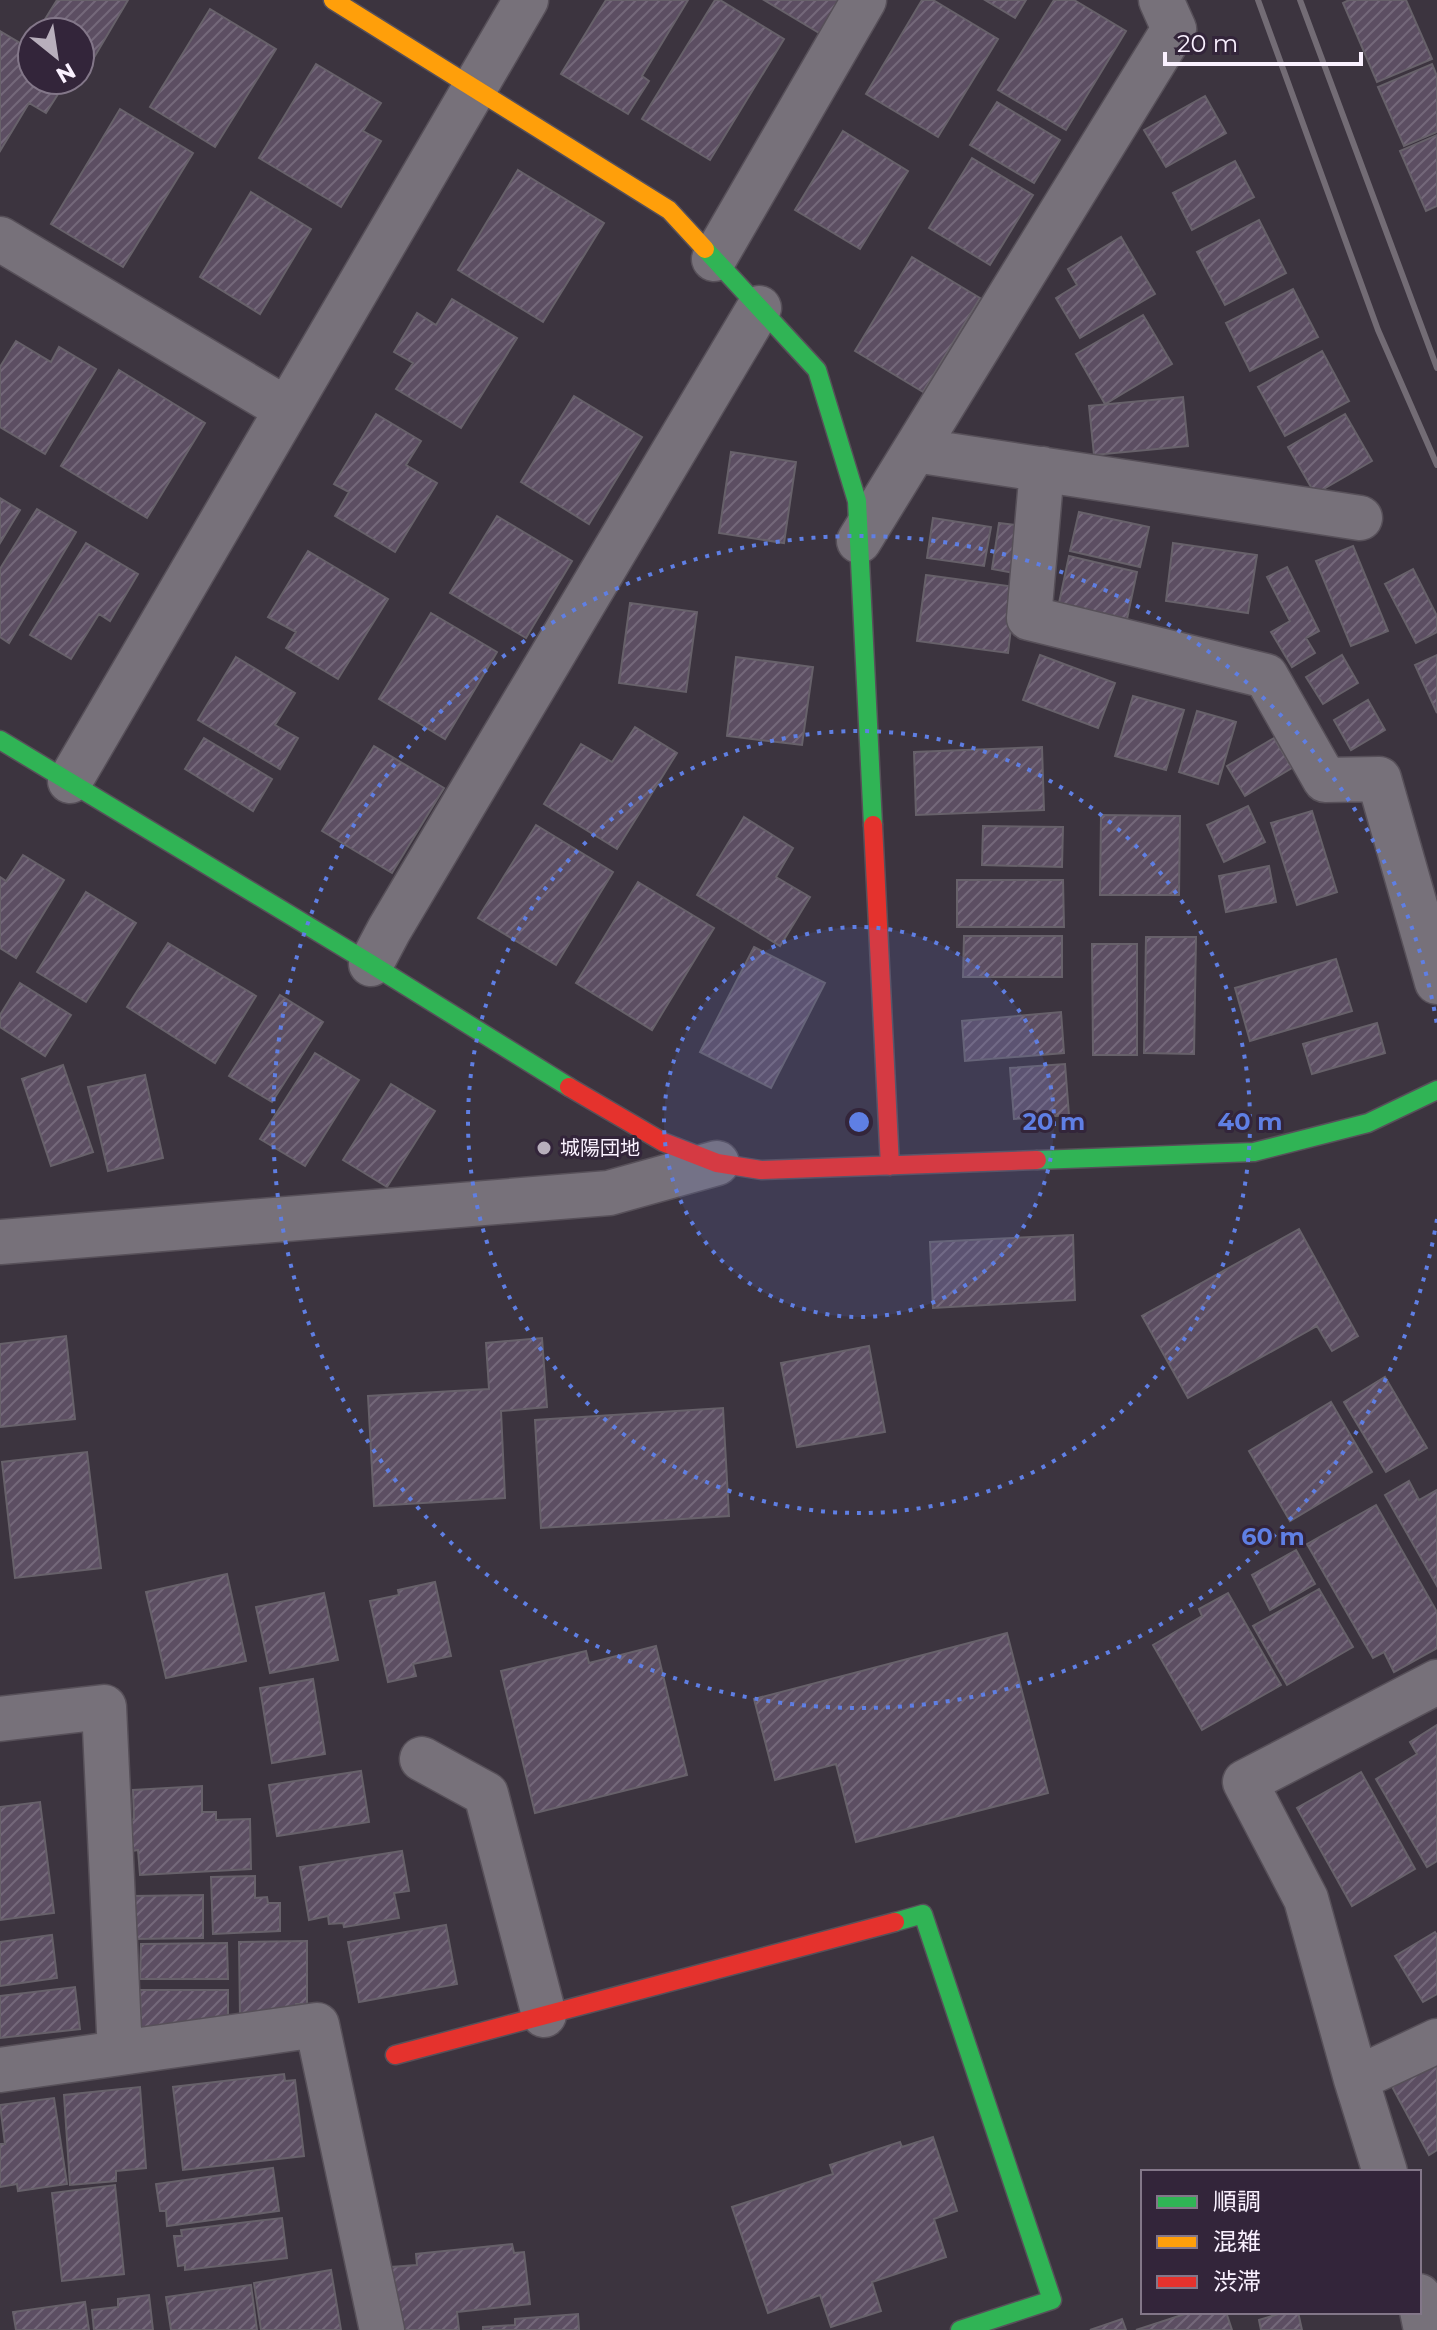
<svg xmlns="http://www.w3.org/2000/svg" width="1437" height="2330" font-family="Montserrat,'Noto Sans JP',sans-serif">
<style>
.building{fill:url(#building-hatch);stroke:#67616a;stroke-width:2}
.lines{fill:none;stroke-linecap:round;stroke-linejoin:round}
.street-casing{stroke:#575059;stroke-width:47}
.fast-casing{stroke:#575059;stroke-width:21}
.slow-casing{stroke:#575059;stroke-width:21}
.jam-casing{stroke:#575059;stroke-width:21}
.street{stroke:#77717a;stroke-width:44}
.fast{stroke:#30b455;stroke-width:18}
.slow{stroke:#ff9f0a;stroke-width:18}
.jam{stroke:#e5322d;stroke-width:18}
.rail{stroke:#736c75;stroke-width:6}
.ring{fill:none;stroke:#5f7fe4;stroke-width:4;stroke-dasharray:4 8}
.poi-dot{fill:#b8afbc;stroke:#33253a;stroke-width:3}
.labels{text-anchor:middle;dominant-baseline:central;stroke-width:6;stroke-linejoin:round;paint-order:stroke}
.poi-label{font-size:20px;fill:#faf1ff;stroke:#33253a;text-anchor:start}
.centre{fill:#5f7fe4;stroke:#33253a;stroke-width:4}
.ring-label{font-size:24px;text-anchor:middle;font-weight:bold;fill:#5f7fe4;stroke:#33253a;stroke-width:6;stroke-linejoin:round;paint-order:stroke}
</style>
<defs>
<pattern id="building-hatch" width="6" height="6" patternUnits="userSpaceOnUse" patternTransform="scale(2)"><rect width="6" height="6" fill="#5c4e62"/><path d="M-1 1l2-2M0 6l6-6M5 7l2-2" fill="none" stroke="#74687a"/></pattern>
</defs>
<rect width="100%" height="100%" fill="#3c343f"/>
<path class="building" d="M57,0H128L92,61L80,54V32H44L39,29Z
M606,0H688L642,76L649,81L628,114L561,74Z
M715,0H720L784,39L710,160L642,119Z
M764,0H840L819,33Z
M922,0H933L998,39L938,137L866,94Z
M985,0H1026L1015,18Z
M1054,0H1074L1126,31L1066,130L998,90Z
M1349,0H1406L1432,59L1377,82L1343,3Z
M210,9L276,49L215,147L150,107Z
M0,31L32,50V80H67L46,113L29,103L0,151Z
M316,64L381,103L363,131L381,141L341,207L259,158Z
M1432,64L1437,76V132L1404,146L1378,87Z
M1205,96L1226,133L1166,167L1144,130Z
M997,102L1060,140L1034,183L970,145Z
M120,109L193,153L123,267L51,224Z
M843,131L908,171L860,249L795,210Z
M1437,135V206L1426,211L1400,151Z
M972,158L1033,195L990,265L929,228Z
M1235,161L1254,197L1192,230L1173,193Z
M518,170L604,223L543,322L458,270Z
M251,192L311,229L260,314L200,277Z
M1259,220L1286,273L1225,305L1197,252Z
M1121,237L1155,294L1080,338L1056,298L1077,285L1068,269Z
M912,257L980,298L923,392L855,351Z
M1293,289L1318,337L1250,371L1226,323Z
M452,299L517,338L461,428L396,389L413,363L394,352L417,313L436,325Z
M1143,315L1172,364L1105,404L1076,354Z
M16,341L51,362L59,347L96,369L45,454L0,427V367Z
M1322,351L1349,401L1285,436L1258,387Z
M119,370L205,423L147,518L61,466Z
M574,396L642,437L589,524L521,482Z
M1183,397L1188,446L1094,455L1089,406Z
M376,414L421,441L406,465L437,483L395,552L335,516L349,492L334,484Z
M1345,414L1372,461L1315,494L1288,447Z
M731,452L796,462L784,543L719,533Z
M0,498L20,510L0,543Z
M37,509L76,532L9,643L0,637V569Z
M1079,512L1149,527L1140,567L1070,551Z
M497,516L572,561L526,638L450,593Z
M933,518L991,527L984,566L927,558Z
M999,523L1025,526L1019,574L992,569Z
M86,543L138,574L110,621L99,614L71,659L30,635Z
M1173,543L1257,555L1248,613L1166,601Z
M1353,546L1388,631L1351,646L1316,561Z
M308,551L388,599L338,679L286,648L296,632L268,617Z
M1069,556L1137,572L1127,619L1059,603Z
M1287,567L1319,631L1306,638L1315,653L1292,667L1271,632L1290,621L1267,577Z
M1413,569L1437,616V632L1416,643L1385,584Z
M926,575L1016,587L1008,653L917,641Z
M630,603L697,612L686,692L619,683Z
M431,613L497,652L445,739L379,699Z
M1040,655L1115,683L1098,728L1023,700Z
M1342,655L1358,683L1323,704L1306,677Z
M1437,655V713L1415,665Z
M236,657L295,693L275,725L298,738L280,769L198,720Z
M736,657L813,667L802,745L727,736Z
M1133,696L1184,710L1166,770L1115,756Z
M1368,700L1385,730L1351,750L1334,720Z
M1197,711L1236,722L1218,784L1179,772Z
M635,727L677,753L617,849L544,804L581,744L612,762Z
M204,738L272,779L253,811L185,769Z
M1274,738L1292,768L1245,796L1227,766Z
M374,746L444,788L392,873L322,831Z
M1042,747L1044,810L916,815L914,752Z
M1248,806L1265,842L1224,862L1207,825Z
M1312,811L1337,892L1297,905L1271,823Z
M1101,815L1180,816L1179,895H1100Z
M744,817L793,848L776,877L810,897L780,946L697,895Z
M536,825L613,872L556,965L478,918Z
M983,826L1063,827L1062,867L982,865Z
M23,855L64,880L16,958L0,948V877L6,881Z
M1269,866L1276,902L1226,912L1219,876Z
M957,880H1063L1064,927H957Z
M638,882L714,928L652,1030L576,983Z
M86,892L136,923L86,1002L37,972Z
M964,936H1062V977H963Z
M1146,937H1196L1194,1054L1144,1053Z
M168,943L256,996L215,1063L127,1007Z
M1092,944H1137V1055H1093Z
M754,947L825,983L771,1088L700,1052Z
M1336,959L1352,1011L1250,1041L1235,988Z
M20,983L71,1015L45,1056L0,1027V1015Z
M280,995L323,1022L272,1102L229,1076Z
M1061,1012L1064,1053L965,1061L962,1021Z
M1377,1023L1385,1053L1312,1074L1303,1044Z
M315,1053L359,1080L305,1166L260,1139Z
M1065,1064L1069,1115L1014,1119L1010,1068Z
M63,1065L93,1152L51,1166L22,1079Z
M145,1075L163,1158L108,1171L88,1087Z
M391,1084L435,1111L387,1187L343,1160Z
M1299,1229L1358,1336L1332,1351L1317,1326L1188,1398L1142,1316Z
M1073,1235L1075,1300L933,1308L930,1242Z
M66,1336L75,1419L0,1427V1344Z
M542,1338L547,1407L501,1411L505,1498L374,1506L368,1396L489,1389L486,1343Z
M869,1346L885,1432L797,1447L781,1363Z
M1385,1377L1427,1448L1386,1472L1344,1402Z
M1331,1402L1372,1472L1290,1521L1249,1451Z
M723,1408L729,1516L541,1528L535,1420Z
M87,1452L101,1568L15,1578L2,1462Z
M1409,1481L1419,1500L1437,1490V1586L1385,1495Z
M1376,1505L1437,1612V1648L1394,1672L1384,1652L1373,1658L1307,1544Z
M1296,1550L1315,1584L1270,1610L1252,1575Z
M227,1574L246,1661L166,1678L146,1592Z
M435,1582L451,1656L413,1664L416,1676L388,1682L370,1601L399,1595L398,1590Z
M1319,1589L1353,1647L1287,1685L1253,1626Z
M324,1593L338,1660L270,1673L256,1607Z
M1228,1593L1281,1685L1202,1730L1153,1645L1202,1616L1199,1609Z
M1007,1633L1048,1793L856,1842L836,1764L775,1780L754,1699Z
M656,1646L687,1775L535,1813L501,1671L586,1651L589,1663Z
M313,1679L325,1754L272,1763L260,1688Z
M1437,1725V1861L1427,1867L1376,1779L1417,1754L1410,1742Z
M361,1771L369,1822L277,1836L269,1785Z
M1361,1772L1415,1869L1352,1906L1297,1808Z
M202,1786V1812H216V1820L250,1819L251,1869L140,1875L138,1850L132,1851L131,1820L134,1819L133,1790Z
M40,1802L54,1913L0,1920V1807Z
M402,1851L409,1891L394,1893L399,1918L344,1927L343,1923L329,1924L328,1916L309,1920L300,1867Z
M255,1876V1898L267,1897L268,1903H280V1931L213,1934L211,1877Z
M203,1895V1938L132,1939V1896Z
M446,1925L457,1984L359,2002L348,1942Z
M1435,1932L1437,1935V1994L1423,2002L1395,1956Z
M52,1935L57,1978L0,1986V1942Z
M307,1941V2004H296V2015L240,2016L239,1942Z
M227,1943L228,1979H140L141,1944Z
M75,1987L80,2029L0,2038V1996Z
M140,1990H228V2026L141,2027Z
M1437,2058V2150L1429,2155L1390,2083Z
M284,2074L285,2081L295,2080L304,2156L183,2170L173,2087Z
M140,2087L146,2168L116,2171V2181L70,2185L64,2095Z
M54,2098L67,2184L18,2191L17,2184L0,2187V2144H5L0,2105Z
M933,2137L957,2211L934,2219L946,2257L872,2282L881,2311L831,2327L820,2295L768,2313L732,2207L833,2174L830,2165L900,2142L902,2147Z
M273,2168L279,2211L167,2226L166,2211H160L156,2184Z
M115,2185L124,2274L62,2281L52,2193Z
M282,2218L287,2258L185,2270V2265L178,2266L174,2236H182L181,2230Z
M512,2244L514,2253L524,2252L530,2304L457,2312L459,2330H398L391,2267L417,2265L416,2254Z
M331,2270L341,2330H261L254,2283Z
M251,2285L257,2330H171L166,2297Z
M149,2295L153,2330H94L92,2310L118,2307V2299Z
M85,2302L89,2330H16L13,2312Z
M1191,2312H1226L1232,2330H1136Z
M1285,2312H1298L1302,2330H1261L1259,2320Z
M578,2314L579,2330H483V2327L515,2325V2319Z
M1122,2319L1126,2330H1090Z"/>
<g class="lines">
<defs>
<path id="street" d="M0,239L286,409
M714,259L864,0
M915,450L1360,518
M1042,469L1029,618L1266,676L1325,780L1379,779L1437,982
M859,541L1174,29L1161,0
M70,781L526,0
M371,964L389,930L759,308
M0,1242L609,1193L717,1163
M0,1719L104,1707L120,2053
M422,1759L486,1794L544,2015
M0,2070L317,2025L382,2330
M1356,2079L1437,2041
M1385,2172L1356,2079L1306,1899L1245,1782L1437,1682
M1419,2296L1426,2330"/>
<path id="fast" d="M705,249L817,370L857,501L873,825
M0,740L371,964L569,1087
M1037,1160L1254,1152L1368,1123L1437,1090
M895,1922L923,1914L1052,2300L960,2330"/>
<path id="slow" d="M333,0L669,210L705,249"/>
<path id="jam" d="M873,825L890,1166
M569,1087L663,1142L717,1163L761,1170L1037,1160
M395,2055L895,1922"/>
</defs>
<use href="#street" class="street-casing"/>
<use href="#fast" class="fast-casing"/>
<use href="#slow" class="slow-casing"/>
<use href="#jam" class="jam-casing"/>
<use href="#street" class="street"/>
<use href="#fast" class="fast"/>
<use href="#slow" class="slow"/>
<use href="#jam" class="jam"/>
<path class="rail" d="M1258,0L1378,330L1437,465
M1300,0L1437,368"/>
</g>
<circle cx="859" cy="1122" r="195" fill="#5f7fe4" fill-opacity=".12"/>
<g class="ring">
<circle cx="859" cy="1122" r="195"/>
<circle cx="859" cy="1122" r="391"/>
<path d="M1437 1219A586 586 0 1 1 1437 1025"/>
</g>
<circle class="poi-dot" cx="544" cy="1148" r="8"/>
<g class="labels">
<g class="poi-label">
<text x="560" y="1148">城陽団地</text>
</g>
</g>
<circle cx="859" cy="1122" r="12" class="centre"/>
<g class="ring-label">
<text x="1054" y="1130">20 m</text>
<text x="1250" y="1130">40 m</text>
<text x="1273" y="1545">60 m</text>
</g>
<rect x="1141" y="2170" width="280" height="144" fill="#33253a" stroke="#837789" stroke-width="2"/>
<rect x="1157" y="2196" width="40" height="12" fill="#30b455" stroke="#837789" stroke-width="2"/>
<text x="1213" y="2210" font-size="24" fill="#faf1ff">順調</text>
<rect x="1157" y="2236" width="40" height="12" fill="#ff9f0a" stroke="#837789" stroke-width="2"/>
<text x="1213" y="2250" font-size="24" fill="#faf1ff">混雑</text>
<rect x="1157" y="2276" width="40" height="12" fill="#e5322d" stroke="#837789" stroke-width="2"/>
<text x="1213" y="2290" font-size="24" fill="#faf1ff">渋滞</text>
<g transform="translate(56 56) rotate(150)"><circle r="38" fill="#33253a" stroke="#837789" stroke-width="2"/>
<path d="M0-6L14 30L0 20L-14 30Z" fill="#b8afbc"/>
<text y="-12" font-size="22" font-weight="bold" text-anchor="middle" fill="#faf1ff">N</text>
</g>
<path d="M1165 52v12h196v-12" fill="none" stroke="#faf1ff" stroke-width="4"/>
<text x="1177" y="52" font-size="24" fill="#faf1ff" stroke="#33253a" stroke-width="6" paint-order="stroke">20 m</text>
</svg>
